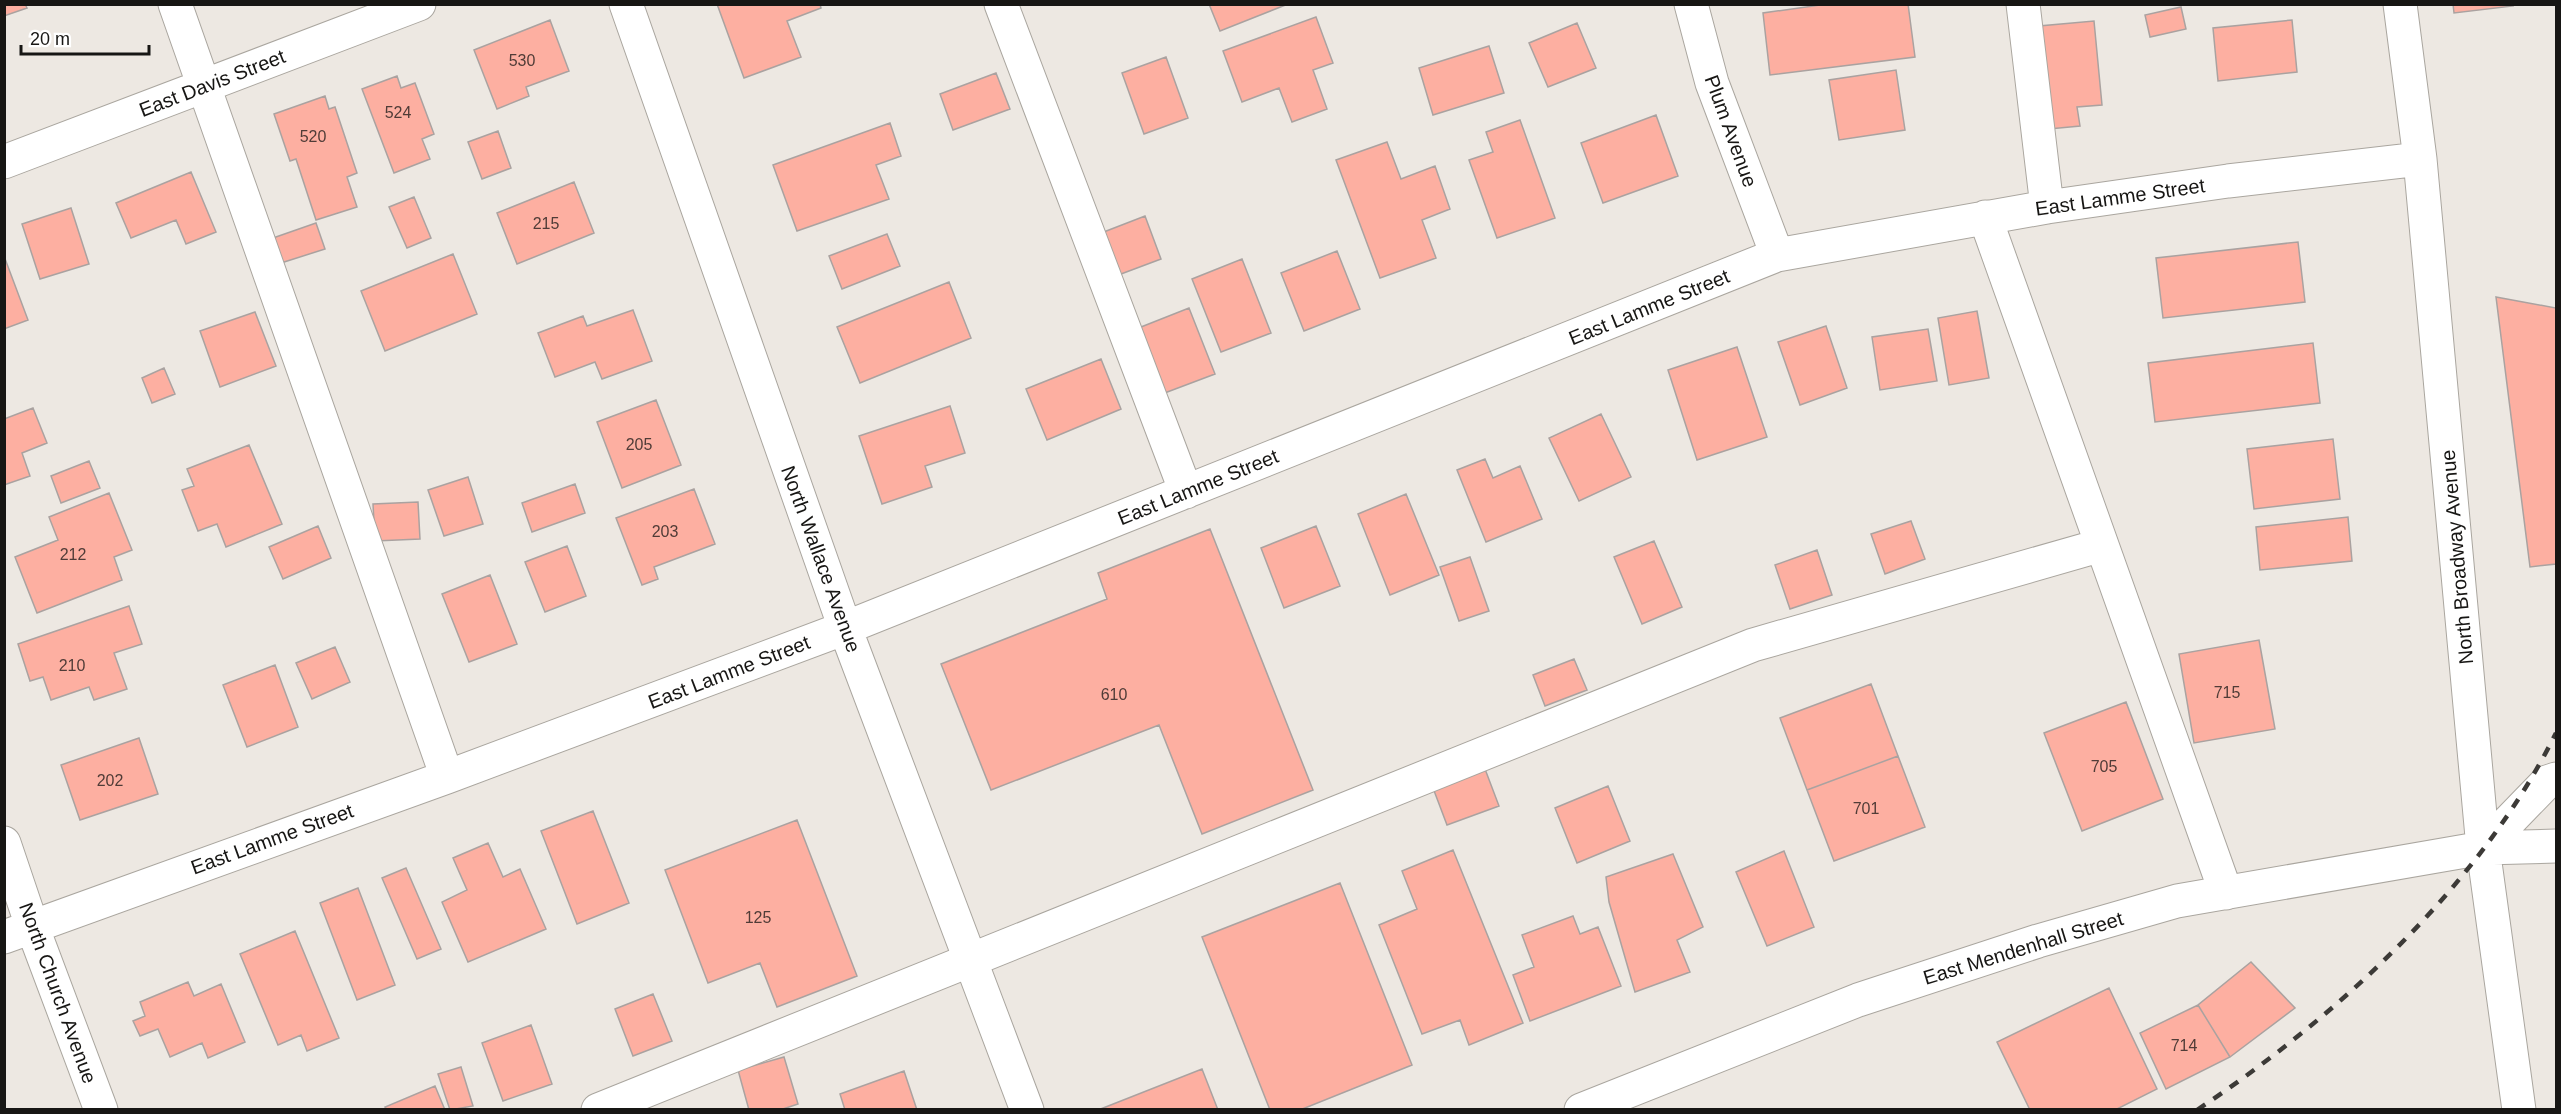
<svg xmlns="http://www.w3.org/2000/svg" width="2561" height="1114" font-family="Arial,sans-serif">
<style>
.building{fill:#fdafa1;stroke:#aaa2a0;stroke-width:1.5}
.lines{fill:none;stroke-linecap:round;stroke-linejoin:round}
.minor-casing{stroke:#aaa69f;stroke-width:35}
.minor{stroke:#fff;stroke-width:33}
.rail{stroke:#3c3a37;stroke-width:4.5;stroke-dasharray:10 10;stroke-linecap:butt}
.labels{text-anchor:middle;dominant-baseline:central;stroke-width:4.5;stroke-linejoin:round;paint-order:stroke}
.number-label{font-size:16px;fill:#503c37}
.street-label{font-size:20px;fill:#171614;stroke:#fff}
</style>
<rect width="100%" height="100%" fill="#ede8e2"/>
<path class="building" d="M4,4H25L27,8L4,16Z
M717,4H820L821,8L787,21L801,57L744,78Z
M1209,4H1288L1220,31Z
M1827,4H1908L1915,57L1770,75L1763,13Z
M2453,4H2512L2513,6L2454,13Z
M2181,7L2186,29L2150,37L2145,15Z
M1316,17L1333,63L1313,70L1327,109L1292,122L1279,88L1242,102L1223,51Z
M550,20L569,71L526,87L529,96L497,109L474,50Z
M2292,20L2297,72L2218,81L2213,28Z
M2094,21L2102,105L2077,107L2080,126L2049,129L2039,26Z
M1577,23L1596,68L1548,87L1529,43Z
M1489,46L1504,93L1433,115L1419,68Z
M1166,57L1188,118L1144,134L1122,73Z
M1896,70L1905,130L1839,140L1829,80Z
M996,73L1010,109L953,130L940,94Z
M397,76L401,88L415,83L434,134L422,139L430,159L394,173L362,89Z
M325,96L329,109L335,107L357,173L347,177L357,207L316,220L296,159L290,161L274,114Z
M1656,115L1678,176L1603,203L1581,143Z
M1520,120L1555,218L1497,238L1469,160L1493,152L1486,132Z
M890,123L901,156L876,165L889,199L797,231L773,165Z
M498,131L511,168L482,179L468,142Z
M1387,142L1401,179L1435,166L1450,209L1422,220L1436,258L1380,278L1336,160Z
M191,172L216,232L186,244L176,220L131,238L116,203Z
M574,182L594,233L517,264L497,213Z
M414,197L431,238L407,248L389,207Z
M71,208L89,264L40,279L22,224Z
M1145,216L1161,259L1113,277L1096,235Z
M316,223L325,249L281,263L273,238Z
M887,234L900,266L842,289L829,256Z
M2298,242L2305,302L2163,318L2156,258Z
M1337,251L1360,309L1304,331L1281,273Z
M453,254L477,314L385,351L361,291Z
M4,256L28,320L4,329Z
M1242,259L1271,333L1221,352L1192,279Z
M949,282L971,338L860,383L837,327Z
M2496,297L2556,308V564L2530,567Z
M1189,308L1215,374L1162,394L1136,329Z
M633,310L652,361L602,379L595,362L555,377L538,333L583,316L587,326Z
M1977,311L1989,378L1949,385L1938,318Z
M255,312L276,366L220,387L200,331Z
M1826,326L1847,388L1800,405L1778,342Z
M1928,329L1937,381L1880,390L1872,337Z
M2313,343L2320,403L2155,422L2148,363Z
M1737,347L1767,437L1697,460L1668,370Z
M1101,359L1121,409L1047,440L1026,389Z
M164,368L175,394L152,403L142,378Z
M656,400L681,465L622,488L597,422Z
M950,406L965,453L925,466L932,487L882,504L859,436Z
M33,408L47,443L22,453L30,476L4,485V419Z
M1601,414L1631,477L1579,501L1549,438Z
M2333,439L2340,499L2254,509L2247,449Z
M249,445L282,524L226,547L217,524L198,531L182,490L194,486L187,469Z
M1485,459L1493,478L1520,466L1542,519L1486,542L1457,470Z
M89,461L100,488L61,503L51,476Z
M468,477L483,524L444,536L428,490Z
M575,484L585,513L532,532L522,503Z
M694,489L715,544L654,567L658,579L642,585L616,518Z
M109,493L132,550L114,557L122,580L37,613L15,557L58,540L49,517Z
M1406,494L1439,575L1390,595L1358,514Z
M418,502L420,539L375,541L373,504Z
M2348,517L2352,561L2260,570L2256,527Z
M1911,521L1925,559L1885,574L1871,534Z
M318,526L331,558L283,579L269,547Z
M1316,526L1340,586L1284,608L1261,548Z
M1210,529L1313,790L1202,834L1159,725L991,790L941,664L1107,599L1098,573Z
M1654,541L1682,607L1642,624L1614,557Z
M567,546L586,596L545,612L525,562Z
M1817,550L1832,595L1790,609L1775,565Z
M1470,557L1489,611L1459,621L1440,567Z
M490,575L517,644L469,662L442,594Z
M129,606L142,644L114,653L127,689L94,700L89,687L51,700L43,677L30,681L18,644Z
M2259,640L2275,729L2194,743L2179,654Z
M335,647L350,682L312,699L296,663Z
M1574,659L1587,690L1545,706L1533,675Z
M275,665L298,727L247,747L223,685Z
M1871,684L1898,756L1807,790L1780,718Z
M2126,702L2163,799L2082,831L2044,733Z
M139,738L158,794L80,820L61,765Z
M1898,756L1925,827L1834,861L1807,790Z
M1485,769L1499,806L1447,825L1433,788Z
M1608,786L1630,841L1577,863L1555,808Z
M593,811L629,903L577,924L541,831Z
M797,820L857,976L777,1007L760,963L708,983L665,870Z
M488,843L503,877L520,869L546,929L468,962L442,902L467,890L453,858Z
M1453,850L1523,1023L1469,1045L1460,1020L1422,1034L1379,925L1417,909L1402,871Z
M1784,851L1814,927L1767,946L1736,872Z
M1673,854L1703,927L1677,940L1690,972L1635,992L1609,902L1606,877Z
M406,868L441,949L417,959L382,878Z
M1340,883L1412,1065L1300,1110H1270L1202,937Z
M358,888L395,985L357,1000L320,903Z
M1573,916L1580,934L1598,927L1621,986L1530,1021L1513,975L1534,967L1522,935Z
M295,931L339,1038L307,1051L301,1035L278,1045L240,954Z
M2251,962L2295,1008L2230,1057L2198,1005Z
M188,982L194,996L221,984L245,1042L208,1058L202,1043L170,1057L158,1029L140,1036L133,1021L145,1016L140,1002Z
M2109,988L2157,1089L2115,1110H2030L1997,1042Z
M653,994L672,1041L633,1056L615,1009Z
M2198,1005L2230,1057L2166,1089L2140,1033Z
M531,1025L552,1084L503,1101L482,1043Z
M784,1057L798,1104L780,1110H749L738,1070Z
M461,1067L473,1106L450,1110L438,1074Z
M1202,1069L1218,1110H1098Z
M904,1071L917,1110H845L840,1094Z
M435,1086L445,1110H387L385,1107Z"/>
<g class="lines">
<defs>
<path id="minor" d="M175,4L447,777
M626,4L845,628L1027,1110
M1001,4L1186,492
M1691,4L1712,83L1777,255
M2023,4L2047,207
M2400,4L2420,159L2483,848L2519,1110
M4,162L419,4
M1985,217L2226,893
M4,843L32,926L101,1110
M2483,848L2547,782L2556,779
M4,937L447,777L845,628L1777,255L2047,207L2228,181L2420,159
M598,1110L1753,645L2102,545
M1581,1110L1858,1000L2038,941L2177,901L2483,848L2556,846"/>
</defs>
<use href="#minor" class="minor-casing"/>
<use href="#minor" class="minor"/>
<path class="rail" d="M2197,1110C2338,1016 2480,886 2556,733"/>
</g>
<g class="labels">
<g class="number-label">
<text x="522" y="60">530</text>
<text x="398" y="112">524</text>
<text x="313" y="136">520</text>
<text x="546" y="223">215</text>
<text x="639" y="444">205</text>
<text x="665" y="531">203</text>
<text x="73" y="554">212</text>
<text x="72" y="665">210</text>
<text x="2227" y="692">715</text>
<text x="1114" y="694">610</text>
<text x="2104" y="766">705</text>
<text x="110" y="780">202</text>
<text x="1866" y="808">701</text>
<text x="758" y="917">125</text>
<text x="2184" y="1045">714</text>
</g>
<g class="street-label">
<text transform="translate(212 83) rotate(-21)">East Davis Street</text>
<text transform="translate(1731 131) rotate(70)">Plum Avenue</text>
<text transform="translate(2120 197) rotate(-8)">East Lamme Street</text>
<text transform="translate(1649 307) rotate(-22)">East Lamme Street</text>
<text transform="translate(1198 487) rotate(-22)">East Lamme Street</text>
<text transform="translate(2457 557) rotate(-95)">North Broadway Avenue</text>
<text transform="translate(821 559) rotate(70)">North Wallace Avenue</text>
<text transform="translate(729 672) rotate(-21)">East Lamme Street</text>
<text transform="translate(272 839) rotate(-20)">East Lamme Street</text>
<text transform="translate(2023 948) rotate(-17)">East Mendenhall Street</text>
<text transform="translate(58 993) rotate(70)">North Church Avenue</text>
</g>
</g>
<rect width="2561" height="1114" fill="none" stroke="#171614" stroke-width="12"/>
<path d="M21 45v9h128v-9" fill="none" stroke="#171614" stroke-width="3"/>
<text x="30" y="45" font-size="18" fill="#171614" stroke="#ffffff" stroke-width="4.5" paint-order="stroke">20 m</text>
</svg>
